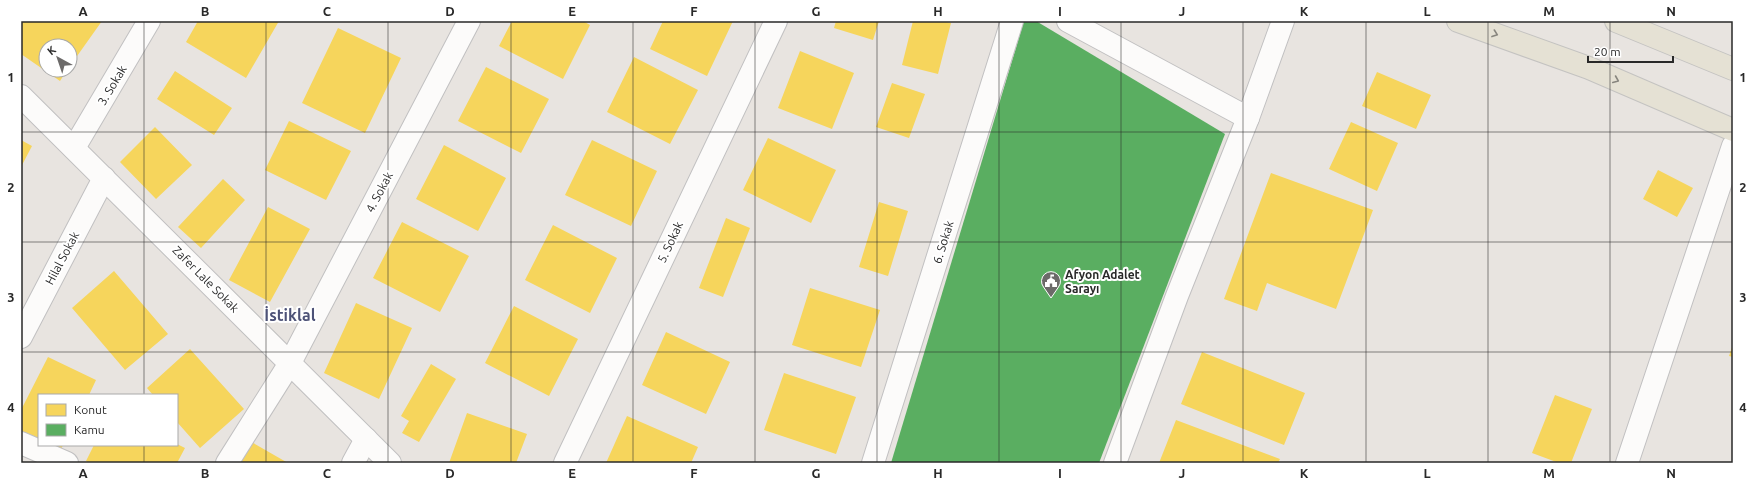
<svg xmlns="http://www.w3.org/2000/svg" width="1754" height="484" font-family="Ubuntu,sans-serif">
<style>
.homes{fill:#f6d55c}
.public{fill:#5aae61}
.lines{fill:none;stroke-linecap:round;stroke-linejoin:round}
.street-casing{stroke:#c1c0c1;stroke-width:24}
.secondary-casing{stroke:#c1c0c1;stroke-width:24}
.primary-casing{stroke:#c4c3c1;stroke-width:24}
.street{stroke:#fcfbfa;stroke-width:22}
.secondary{stroke:#fcfbfa;stroke-width:22}
.primary{stroke:#e5e1d4;stroke-width:22}
.oneway{stroke:#87857e}
.grid{fill:none;stroke:#292929;stroke-width:1;stroke-opacity:0.55}
.labels{text-anchor:middle;dominant-baseline:central;stroke-width:4;stroke-linejoin:round;paint-order:stroke}
.street-label{font-size:12px;fill:#292929;stroke:#fff}
.poi-label{font-size:12px;font-weight:bold;fill:#292929;stroke:#fff;text-anchor:start}
.district-label{font-size:16px;font-weight:bold;fill:#4d5277;stroke:#fff}
.neatline{fill:none;stroke:#292929;stroke-width:1.5}
.grid-label{font-size:13px;text-anchor:middle;font-weight:bold;fill:#292929}
</style>
<rect width="100%" height="100%" fill="#e8e4e0"/>
<path class="homes" d="M21,21H102L70,66V46H46V70H67L60,81L21,54Z
M198,21H279L246,78L186,42Z
M512,21H583L590,25L563,79L499,46Z
M663,21H733L707,76L650,49Z
M836,21H879L873,40L834,28Z
M913,21H941L951,23L938,74L902,65Z
M338,28L401,58L365,133L302,103Z
M800,51L854,73L832,129L778,108Z
M634,57L698,90L670,144L607,112Z
M486,67L549,99L521,153L458,121Z
M175,71L232,108L214,135L157,99Z
M1377,72L1431,95L1416,129L1362,106Z
M892,83L925,94L909,138L876,127Z
M289,121L351,151L326,200L265,170Z
M1351,122L1398,143L1377,191L1329,169Z
M155,127L192,165L156,199L120,162Z
M768,138L836,170L811,223L743,190Z
M21,140L32,146L21,167Z
M592,140L657,171L631,226L565,195Z
M444,145L506,178L478,231L416,199Z
M1658,170L1693,188L1677,217L1643,199Z
M1271,173L1373,210L1336,309L1267,283L1257,311L1224,299Z
M223,179L245,200L201,248L178,227Z
M879,202L908,211L888,276L859,267Z
M268,207L310,229L270,302L229,280Z
M726,218L750,228L723,297L699,288Z
M402,222L469,256L440,312L373,278Z
M553,225L617,258L590,313L525,280Z
M114,271L168,334L125,370L72,308Z
M810,288L880,310L861,367L792,345Z
M356,303L412,328L379,399L324,373Z
M514,306L578,339L549,396L485,363Z
M666,332L730,362L706,414L642,385Z
M1733,344V357L1729,356Z
M190,349L244,409L200,448L177,422V395H153L147,388Z
M1202,352L1305,393L1284,445L1181,404Z
M48,357L96,380L89,395H39V445H63L58,456L21,437V410Z
M431,364L456,379L419,442L402,433L409,421L401,416Z
M784,373L856,397L836,454L764,430Z
M1555,395L1592,409L1571,463H1559L1532,453Z
M467,413L527,434L516,463H449Z
M627,416L698,447L691,463H606Z
M1176,420L1280,459L1278,463H1159Z
M248,440L288,463H235Z
M177,444L185,448L177,463H90L86,461L94,445Z"/>
<path class="public" d="M1024,21H1036L1225,134L1099,463H891Z"/>
<g class="lines">
<defs>
<path id="street" d="M1068,21L1248,118
M74,148L149,21
M21,337L104,178
M21,443L67,463
M227,463L290,363L469,21
M353,463L366,439
M565,463L776,21
M873,463L1012,21
M1627,463L1733,146"/>
<path id="secondary" d="M21,96L390,463
M1115,463L1177,296L1248,118L1283,21"/>
<path id="primary" d="M1458,21L1589,68L1733,130
M1616,21L1733,69"/>
</defs>
<use href="#street" class="street-casing"/>
<use href="#secondary" class="secondary-casing"/>
<use href="#primary" class="primary-casing"/>
<use href="#street" class="street"/>
<use href="#secondary" class="secondary"/>
<use href="#primary" class="primary"/>
</g>
<defs><path id="oneway-chevron" d="M-2-3.5L2.5 0L-2 3.5" fill="none" stroke-width="1.6" stroke-linecap="round" stroke-linejoin="round"/></defs>
<g class="oneway">
<use href="#oneway-chevron" transform="translate(1495 34) rotate(20)"/>
<use href="#oneway-chevron" transform="translate(1616 80) rotate(23)"/>
</g>
<path class="grid" d="M144,21V395M266,21V463M388,21V463M511,21V463M633,21V463M755,21V463M877,21V463M999,21V463M1121,21V463M1243,21V463M1366,21V463M1488,21V463M1610,21V463M21,132H1733M21,242H1733M21,352H1733M144,445V463"/>
<defs>
<symbol id="civic-pin" viewBox="-11 -11 22 30"><path d="M0 17L-7.5 6A9.5 9.5 0 1 1 7.5 6Z" fill="#6c6a69" stroke="#fff"/><path d="M-.6-6.5H3V-4.5H.6V-3L4-1V1h2V6H-6V1h2V-1L-.6-3ZM-1.2 2.5V6h2.4V2.5Z" fill="#fff"/></symbol>
</defs>
<g fill-rule="evenodd">
<use href="#civic-pin" x="1040" y="270" width="22" height="30"/>
</g>
<g class="labels">
<g class="street-label">
<text transform="translate(112 85) rotate(-59)">3. Sokak</text>
<text transform="translate(379 192) rotate(-62)">4. Sokak</text>
<text transform="translate(670 242) rotate(-65)">5. Sokak</text>
<text transform="translate(943 242) rotate(-73)">6. Sokak</text>
<text transform="translate(62 258) rotate(-62)">Hilal Sokak</text>
<text transform="translate(206 279) rotate(45)">Zafer Lale Sokak</text>
</g>
<g class="poi-label">
<text x="1065" y="274">Afyon Adalet<tspan x="1065" dy="14">Sarayı</tspan></text>
</g>
<g class="district-label">
<text x="290" y="315">İstiklal</text>
</g>
</g>
<rect width="1754" height="484" fill="none" stroke="#ffffff" stroke-width="44"/>
<rect x="38" y="394" width="140" height="52" fill="#ffffff" stroke="#a9a9a9"/>
<rect x="46" y="404" width="20" height="12" fill="#f6d55c" stroke="#a9a9a9"/>
<text x="74" y="414" font-size="12" fill="#292929">Konut</text>
<rect x="46" y="424" width="20" height="12" fill="#5aae61" stroke="#a9a9a9"/>
<text x="74" y="434" font-size="12" fill="#292929">Kamu</text>
<g transform="translate(58 58) rotate(320)"><circle r="19" fill="#ffffff" stroke="#a9a9a9"/>
<path d="M0-3L7 15L0 10L-7 15Z" fill="#6c6a69"/>
<text y="-6" font-size="11" font-weight="bold" text-anchor="middle" fill="#292929">K</text>
</g>
<path d="M1588 56v6h85v-6" fill="none" stroke="#292929" stroke-width="2"/>
<text x="1594" y="56" font-size="12" fill="#292929" stroke="#ffffff" stroke-width="3" paint-order="stroke">20 m</text>
<rect x="22" y="22" width="1710" height="440" class="neatline"/>
<g class="grid-label">
<text x="83" y="16">A</text>
<text x="205" y="16">B</text>
<text x="327" y="16">C</text>
<text x="450" y="16">D</text>
<text x="572" y="16">E</text>
<text x="694" y="16">F</text>
<text x="816" y="16">G</text>
<text x="938" y="16">H</text>
<text x="1060" y="16">I</text>
<text x="1182" y="16">J</text>
<text x="1304" y="16">K</text>
<text x="1427" y="16">L</text>
<text x="1549" y="16">M</text>
<text x="1671" y="16">N</text>
<text x="11" y="82">1</text>
<text x="1743" y="82">1</text>
<text x="11" y="192">2</text>
<text x="1743" y="192">2</text>
<text x="11" y="302">3</text>
<text x="1743" y="302">3</text>
<text x="11" y="412">4</text>
<text x="1743" y="412">4</text>
<text x="83" y="478">A</text>
<text x="205" y="478">B</text>
<text x="327" y="478">C</text>
<text x="450" y="478">D</text>
<text x="572" y="478">E</text>
<text x="694" y="478">F</text>
<text x="816" y="478">G</text>
<text x="938" y="478">H</text>
<text x="1060" y="478">I</text>
<text x="1182" y="478">J</text>
<text x="1304" y="478">K</text>
<text x="1427" y="478">L</text>
<text x="1549" y="478">M</text>
<text x="1671" y="478">N</text>
</g>
</svg>
